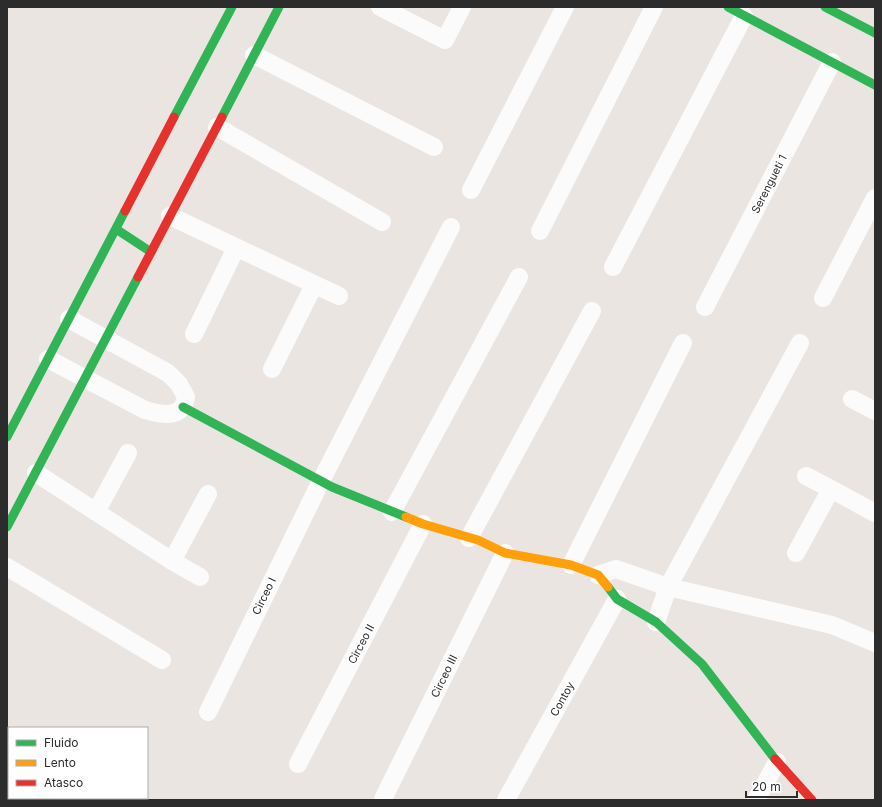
<svg xmlns="http://www.w3.org/2000/svg" width="882" height="807" font-family="Inter,sans-serif">
<style>
.lines{fill:none;stroke-linecap:round;stroke-linejoin:round}
.street{stroke:#fcfbfb;stroke-width:18}
.fast{stroke:#30b455;stroke-width:9}
.slow{stroke:#ff9f0a;stroke-width:9}
.jam{stroke:#e5322d;stroke-width:9}
.labels{text-anchor:middle;dominant-baseline:central;stroke-width:3.5;stroke-linejoin:round;paint-order:stroke}
.street-label{font-size:11px;fill:#2c2c2c;stroke:#fff}
</style>
<rect width="100%" height="100%" fill="#ebe5e2"/>
<g class="lines">
<path class="street" d="M380,7L445,40L462,7
M254,55L434,147
M217,127L382,222
M471,190L565,7
M170,216L339,296
M540,231L654,7
M613,267L744,16
M823,298L875,198
M705,307L832,62
M194,334L236,248
M48,359L145,410C156,413 175,419 183,406C185,404 185,400 186,397L179,384L168,373L69,319
M272,369L314,285
M852,399L875,411
M36,473L172,561L200,577
M806,476L831,489L875,513
M96,512L128,453
M392,512L519,277
M469,538L592,311
M796,553L831,489
M172,561L208,494
M571,565L683,343
M7,567L162,660
M598,575L616,569L668,587L832,625L875,643
M656,622L668,587L800,343
M208,712L321,481L451,227
M298,764L423,524
M383,799L505,553
M506,800L617,599
M756,800L777,762"/>
<path class="fast" d="M728,7L875,85
M825,7L875,33
M174,117L232,7
M222,117L279,7
M116,229L151,252
M183,407L332,487L406,517
M7,437L125,211
M7,527L138,277
M608,587L617,599L656,622L702,664L775,759"/>
<path class="slow" d="M406,517L423,524L478,540L505,553L571,565L598,575L608,587"/>
<path class="jam" d="M125,211L174,117
M138,277L222,117
M775,759L812,800"/>
</g>
<g class="labels">
<g class="street-label">
<text transform="translate(769 184) rotate(-63)">Serengueti 1</text>
<text transform="translate(264 596) rotate(-64)">Circeo I</text>
<text transform="translate(361 644) rotate(-62)">Circeo II</text>
<text transform="translate(444 676) rotate(-64)">Circeo III</text>
<text transform="translate(562 699) rotate(-61)">Contoy</text>
</g>
</g>
<rect width="882" height="807" fill="none" stroke="#2c2c2c" stroke-width="16"/>
<rect x="8" y="727" width="140" height="72" fill="#ffffff" stroke="#ababab"/>
<rect x="16" y="740" width="20" height="6" fill="#30b455" stroke="#ababab"/>
<text x="44" y="747" font-size="12" fill="#2c2c2c">Fluido</text>
<rect x="16" y="760" width="20" height="6" fill="#ff9f0a" stroke="#ababab"/>
<text x="44" y="767" font-size="12" fill="#2c2c2c">Lento</text>
<rect x="16" y="780" width="20" height="6" fill="#e5322d" stroke="#ababab"/>
<text x="44" y="787" font-size="12" fill="#2c2c2c">Atasco</text>
<path d="M746 791v6h51v-6" fill="none" stroke="#2c2c2c" stroke-width="2"/>
<text x="752" y="791" font-size="12" fill="#2c2c2c" stroke="#ffffff" stroke-width="3" paint-order="stroke">20 m</text>
</svg>
